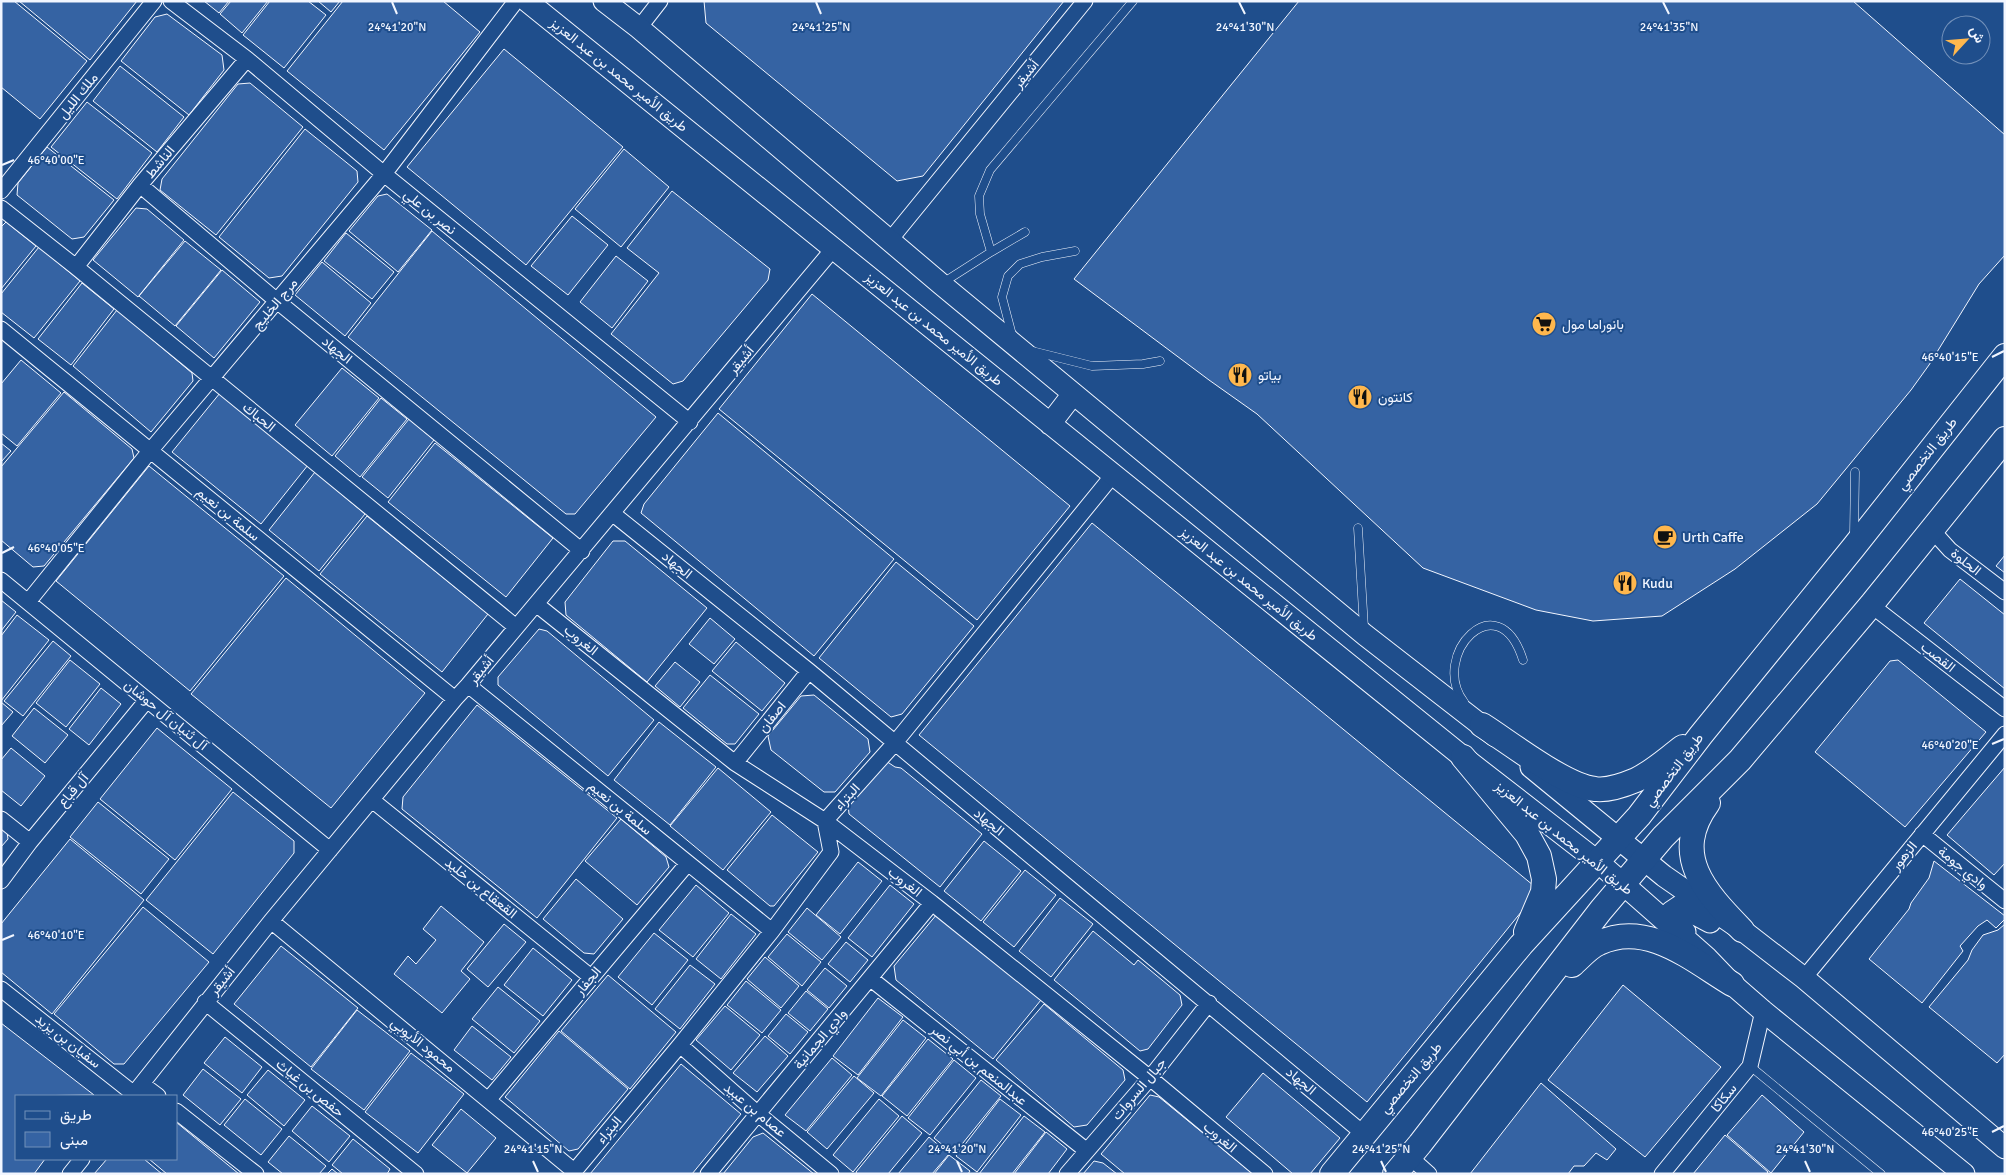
<svg xmlns="http://www.w3.org/2000/svg" width="2006" height="1175" font-family="Signika,Vazirmatn,sans-serif">
<style>
.building{fill:#3563a3;stroke:#f2f6ff}
.lines{fill:none;stroke-linecap:round;stroke-linejoin:round}
.lane-casing{stroke:#f2f6ff;stroke-width:9}
.street-casing{stroke:#f2f6ff;stroke-width:17}
.secondary-casing{stroke:#f2f6ff;stroke-width:23}
.primary-casing{stroke:#f2f6ff;stroke-width:26}
.lane{stroke:#1f4e8c;stroke-width:8}
.street{stroke:#1f4e8c;stroke-width:15}
.secondary{stroke:#1f4e8c;stroke-width:21}
.primary{stroke:#1f4e8c;stroke-width:24}
.ticks{fill:none;stroke:#f2f6ff;stroke-width:2}
.labels{text-anchor:middle;dominant-baseline:central;stroke-width:4;stroke-linejoin:round;paint-order:stroke}
.street-label{font-size:14px;fill:#f2f6ff;stroke:#1f4e8c}
.poi-label{font-size:14px;fill:#f2f6ff;stroke:#1f4e8c;text-anchor:start}
.ticks-label{font-size:12px;text-anchor:middle;fill:#f2f6ff;stroke:#1f4e8c;stroke-width:4;stroke-linejoin:round;paint-order:stroke}
</style>
<rect width="100%" height="100%" fill="#1f4e8c"/>
<path class="building" d="M1,1H14L87,61L40,119L1,87Z
M19,1H137L90,60Z
M204,1H229L219,13Z
M231,1H268L242,33L220,14Z
M270,1H308L326,15L284,68L243,35Z
M318,1H340L331,12Z
M343,1H443L480,32L384,150L287,71Z
M704,1H1064L923,176L897,181L706,23Z
M1299,1H1853L2005,135V255L1979,284L1929,365L1911,390L1817,504L1735,569L1662,616L1593,621L1536,610L1423,568L1257,414L1209,380L1074,279Z
M167,14L222,55L224,70L189,115L121,61L155,17Z
M504,49L623,147L526,265L407,167Z
M120,66L184,117L157,152L93,101Z
M250,83L303,127L216,235L160,190L162,179L238,84Z
M87,102L152,153L117,199L51,147Z
M305,129L357,171L358,182L282,276L269,278L219,237Z
M47,147L114,200L84,237L72,239L17,195L18,183Z
M624,149L669,187L621,247L575,209Z
M672,191L770,269L768,280L683,381L673,384L611,334L659,273L627,248Z
M387,194L432,230L398,272L349,231L378,196Z
M136,208L147,209L184,240L138,297L93,260Z
M572,216L608,245L568,295L531,266Z
M6,222L36,246L1,289V227Z
M432,231L656,417L575,514H566L348,337Z
M346,233L394,272L372,299L324,261Z
M185,241L221,270L175,326L139,296Z
M39,247L80,281L34,338L1,312V294Z
M616,256L648,281L612,328L580,302Z
M322,262L371,303L345,336L295,295Z
M222,270L260,302L214,358L176,326Z
M82,283L114,309L71,365L38,339Z
M812,294L1070,506L977,620L719,409Z
M117,310L192,373L193,381L151,432L73,366Z
M21,360L61,393L17,446L1,433V384Z
M342,368L379,398L332,456L295,425Z
M64,392L132,449L134,458L44,566L33,567L1,540V467Z
M220,393L308,465L261,524L172,452Z
M381,398L407,419L360,477L335,456Z
M718,413L894,559L814,656L641,513L644,504Z
M409,419L434,440L388,498L362,477Z
M1,443L11,451L1,462Z
M435,443L553,538L506,597L388,502Z
M149,466L284,576L190,691L56,581Z
M315,472L365,514L319,571L269,530Z
M367,516L488,614L442,672L320,574Z
M1092,523L1539,890L1367,1102L919,735Z
M613,541H625L707,608L647,682L566,615L565,602Z
M2005,555V573L1996,566Z
M896,562L974,626L902,714L891,717L819,658Z
M286,578L425,693L331,808L191,694Z
M1960,579L2005,615V689L1924,623Z
M1,600L16,612L1,631Z
M17,615L49,640L1,701V636Z
M710,618L735,639L714,664L689,644Z
M539,629L547,631L654,720L608,776L498,685V677Z
M53,641L71,656L23,716L4,701Z
M736,642L785,683L762,711L712,671Z
M70,660L100,684L66,727L36,703Z
M1898,660L1986,732L1905,827L1815,752L1890,661Z
M675,662L700,682L680,707L655,686Z
M710,675L759,714L735,744H727L683,708Z
M101,688L121,704L89,745L69,729Z
M814,695L868,739L870,752L835,792H824L771,750L768,736L801,696Z
M1,702L13,712L1,726Z
M477,705L617,818L537,918L402,809L403,797Z
M34,708L68,735L45,763L12,736Z
M659,722L716,767L670,825L614,780Z
M157,728L232,789L175,860L100,799Z
M11,748L45,776L21,806L1,790V760Z
M886,761L895,767L901,768L982,834L940,887L849,814L848,804Z
M2005,767V863L1994,875L1947,835Z
M718,768L771,812L723,870L670,826Z
M233,792L294,841V853L213,954L146,900Z
M98,802L169,859L141,894L70,837Z
M772,815L818,852L774,906H770L727,870Z
M621,819L666,857L669,867L637,905L585,861Z
M1,827L7,832L8,839L1,847Z
M70,839L144,900L52,1014L1,972V924Z
M984,841L1021,871L981,921L944,891Z
M1934,861L2005,916V919L1996,928L1987,920L1978,926L1960,946L1963,951L1922,1003L1869,959L1909,909L1911,903L1929,878Z
M858,862L882,881L840,934L816,915Z
M1025,870L1056,895L1014,947L983,922Z
M576,879L623,919L594,954L584,953L543,919Z
M696,885L729,913L693,957L659,930Z
M890,885L914,904L872,957L848,938Z
M1060,898L1093,924L1051,977L1019,951Z
M441,906L484,942L461,971L470,979L442,1013L394,974L408,956L416,964L436,940L423,929Z
M143,907L209,962L124,1064H114L54,1014Z
M807,908L841,937L822,960L788,932Z
M731,914L756,934L721,979L696,959Z
M937,914L1041,1000L993,1059L896,980L894,966Z
M504,924L526,942L488,987L467,969Z
M2005,924V1054L1997,1063L1929,1007L1968,960L1972,950L1983,935L1998,930Z
M1093,931L1134,965L1138,960L1180,995L1182,1005L1148,1049L1140,1051L1054,980Z
M654,933L688,960L652,1005L618,977Z
M787,934L821,962L802,986L768,957Z
M846,942L868,960L850,982L828,964Z
M281,946L358,1008L311,1067L234,1004Z
M533,948L572,980L543,1016L504,985Z
M765,957L799,986L781,1008L747,979Z
M690,965L715,984L680,1029L655,1009Z
M825,968L847,986L829,1008L807,990Z
M608,975L676,1032L630,1089L561,1031Z
M746,981L781,1010L762,1033L727,1005Z
M1623,985L1721,1067L1645,1157L1548,1080Z
M498,987L540,1021L514,1053L472,1019Z
M806,991L828,1009L810,1031L788,1013Z
M878,998L903,1017L858,1075L833,1056Z
M1044,1004L1123,1070L1125,1080L1087,1125L1074,1127L996,1060Z
M725,1006L760,1035L731,1070L696,1040Z
M357,1010L410,1051L364,1110L311,1069Z
M786,1014L808,1032L790,1054L768,1036Z
M903,1020L926,1038L881,1096L857,1078Z
M1,1023L94,1095L16,1096V1159H45L34,1174H1Z
M472,1026L511,1057L492,1080L454,1050Z
M559,1031L628,1089L578,1149L569,1151L505,1097Z
M765,1036L788,1056L757,1092L733,1073Z
M225,1037L262,1067L242,1093L204,1063Z
M928,1039L953,1059L907,1116L882,1096Z
M411,1053L464,1094L418,1153L365,1112Z
M832,1058L852,1075L806,1131L785,1115Z
M954,1060L976,1078L930,1135L908,1118Z
M681,1064L741,1114L692,1174H590Z
M203,1069L241,1099L220,1125L183,1095Z
M268,1070L305,1100L284,1126L247,1095Z
M1263,1073L1340,1138L1310,1174H1293L1226,1117Z
M854,1076L874,1093L827,1149L807,1132Z
M981,1080L1001,1096L954,1154L934,1138Z
M1541,1083L1616,1149L1607,1160L1596,1153L1584,1166H1574L1568,1174H1470Z
M1150,1095L1159,1097L1253,1174H1125L1101,1154Z
M1762,1095L1804,1132L1771,1173L1727,1135Z
M245,1099L282,1129L261,1155L224,1125Z
M879,1099L899,1116L853,1172L833,1155Z
M1000,1099L1021,1115L977,1172L956,1156Z
M312,1106L350,1136L329,1162L292,1131Z
M461,1109L496,1138L467,1173L432,1145Z
M902,1116L922,1133L888,1174H857L856,1172Z
M1024,1116L1045,1132L1012,1174H979Z
M176,1122L239,1174H167L149,1159H176Z
M1046,1132L1067,1149L1048,1174H1014Z
M763,1133L814,1174H723L753,1137Z
M1725,1135L1768,1172L1766,1174H1693Z
M289,1136L326,1166L319,1174H283L268,1162Z
M929,1137L949,1154L932,1174H898Z
M353,1139L390,1169L387,1174H343L332,1165Z
M949,1155L970,1171L968,1174H934Z
M107,1159H144L162,1174H94Z
M1094,1161L1103,1163L1117,1174H1083Z
M332,1169L338,1174H327Z"/>
<g class="lines">
<defs>
<path id="lane" d="M991,252L1025,232
M944,282L991,252L980,214L979,196L990,170L1133,1
M1012,335L1002,297L1008,276L1020,264L1042,257L1075,251
M1032,351L1092,366L1143,364L1160,361
M1358,528L1364,628
M1854,535L1855,472
M1464,702C1429,656 1498,581 1523,660
M1750,1066L1881,1174"/>
<path id="street" d="M171,1L247,59L384,174L690,422
M639,28L660,1
M140,185L277,301L582,551
M1,191L154,1
M1,208L76,267L516,627
M890,240L1085,1
M76,267L140,185L247,59
M1,329L455,699
M612,513L809,671L1364,1134
M1931,529L1950,550L2005,592
M1,580L330,850
M28,602L150,451L384,174L516,1
M536,604L735,763L825,821L932,903L1150,1078L1265,1174
M1871,605L2005,709
M468,685L772,931
M735,763L809,671
M372,800L591,977
M1,819L30,842
M825,821L894,744L1113,475
M1922,834L2005,901
M1,881L30,842L147,700
M271,921L574,1171
M1804,978L2005,734
M871,979L1087,1151
M1,989L134,1094
M205,1002L416,1174
M680,1045L757,1113L831,1174
M142,1084L158,1096
M132,1096L271,921L455,699L468,685L834,248
M489,1099L688,863
M176,1111L256,1174
M1410,1157L1429,1174
M70,1174L82,1159
M572,1174L680,1045L772,931L831,852L825,821
M708,1174L932,903
M1067,1174L1150,1078L1209,1003
M1662,1174L1750,1066L1763,1011"/>
<path id="secondary" d="M527,1L1463,757L1597,861L1707,958L1732,984L1763,1011L1964,1174
M604,1L639,28L941,284L1365,635L1495,736
M1050,424L1073,394
M1531,767L1664,876L1742,930L1804,978L2005,1148
M1685,932L1674,921L1671,912L1680,906L1710,922"/>
<path id="primary" d="M1482,725C1509,742 1565,786 1595,789C1608,791 1624,785 1636,780C1653,772 1668,758 1683,747
M1463,757L1527,834L1539,856L1544,879L1543,892L1526,932
M1708,803C1670,855 1705,892 1742,930
M1572,965C1580,958 1589,947 1599,943C1647,920 1692,960 1732,984
M1332,1174L1521,945L1639,816L1701,735L1853,548L2005,356
M1395,1174L1420,1144L1601,910L1663,837L1740,760L1871,605L2005,439"/>
</defs>
<use href="#lane" class="lane-casing"/>
<use href="#street" class="street-casing"/>
<use href="#secondary" class="secondary-casing"/>
<use href="#primary" class="primary-casing"/>
<use href="#lane" class="lane"/>
<use href="#street" class="street"/>
<use href="#secondary" class="secondary"/>
<use href="#primary" class="primary"/>
</g>
<path class="ticks" d="M392,2L397,14M816,2L821,14M1239,2L1245,14M1663,2L1669,14M2,165L14,160M1992,357L2004,351M2,553L14,547M1992,744L2004,739M2,940L14,935M1992,1132L2004,1126M533,1161L538,1172M957,1161L962,1172M1381,1161L1386,1172M1805,1161L1810,1172"/>
<defs>
<symbol id="supermarket-disc" viewBox="-11 -11 22 22"><circle r="9.5" fill="#ffb74d" stroke="#1f4e8c"/><path d="M-6-5.5h2.5l.6 2H6L4.5 2H-2.5L-4.4-4H-6ZM-1.5 3.2a1.3 1.3 0 1 0 .1 0ZM3 3.2a1.3 1.3 0 1 0 .1 0Z" fill="#111"/></symbol>
<symbol id="restaurant-disc" viewBox="-11 -11 22 22"><circle r="9.5" fill="#ffb74d" stroke="#1f4e8c"/><path d="M-5-6h1v4h1v-4h1v4h1v-4h1v5L-1.5 .5V6h-2V.5L-5-1ZM5-6V6H3V1.5H1.5Q1.5-4 5-6Z" fill="#111"/></symbol>
<symbol id="cafe-disc" viewBox="-11 -11 22 22"><circle r="9.5" fill="#ffb74d" stroke="#1f4e8c"/><path d="M-5.5-4.5H6V0H3Q3 3.5 0 3.5H-2.5Q-5.5 3.5-5.5 0ZM3-3.2v2h1.7v-2ZM-6 4.5H4V6H-6Z" fill="#111"/></symbol>
</defs>
<g fill-rule="evenodd">
<use href="#supermarket-disc" x="1530" y="310" width="28" height="28"/>
<use href="#restaurant-disc" x="1226" y="361" width="28" height="28"/>
<use href="#restaurant-disc" x="1346" y="383" width="28" height="28"/>
<use href="#cafe-disc" x="1651" y="523" width="28" height="28"/>
<use href="#restaurant-disc" x="1611" y="569" width="28" height="28"/>
</g>
<g class="labels">
<g class="street-label">
<text transform="translate(1026 74) rotate(-51)">أشيقر</text>
<text transform="translate(619 75) rotate(39)">طريق الأمير محمد بن عبد العزيز</text>
<text transform="translate(78 96) rotate(-51)">ملك الليل</text>
<text transform="translate(160 162) rotate(-50)">الناشط</text>
<text transform="translate(430 212) rotate(39)">نصر بن علي</text>
<text transform="translate(275 304) rotate(-50)">مرج الخليج</text>
<text transform="translate(934 329) rotate(39)">طريق الأمير محمد بن عبد العزيز</text>
<text transform="translate(337 350) rotate(39)">الجهاد</text>
<text transform="translate(741 360) rotate(-50)">أشيقر</text>
<text transform="translate(259 417) rotate(39)">الحباك</text>
<text transform="translate(1927 454) rotate(-52)">طريق التخصصي</text>
<text transform="translate(228 514) rotate(39)">سلمة بن نعيم</text>
<text transform="translate(1966 562) rotate(38)">الحلوة</text>
<text transform="translate(677 565) rotate(39)">الجهاد</text>
<text transform="translate(1249 584) rotate(39)">طريق الأمير محمد بن عبد العزيز</text>
<text transform="translate(581 640) rotate(39)">الغروب</text>
<text transform="translate(1938 657) rotate(38)">القصب</text>
<text transform="translate(481 670) rotate(-51)">أشيقر</text>
<text transform="translate(166 715) rotate(39)">آل ثنيان آل حوشان</text>
<text transform="translate(772 717) rotate(-51)">اصفان</text>
<text transform="translate(1674 770) rotate(-53)">طريق التخصصي</text>
<text transform="translate(73 790) rotate(-50)">آل قباع</text>
<text transform="translate(847 797) rotate(-48)">البتراء</text>
<text transform="translate(620 808) rotate(39)">سلمة بن نعيم</text>
<text transform="translate(989 822) rotate(39)">الجهاد</text>
<text transform="translate(1564 838) rotate(39)">طريق الأمير محمد بن عبد العزيز</text>
<text transform="translate(1904 856) rotate(-51)">الزهور</text>
<text transform="translate(1963 868) rotate(39)">وادي جومة</text>
<text transform="translate(905 882) rotate(38)">الغروب</text>
<text transform="translate(481 888) rotate(39)">القعقاع بن خليد</text>
<text transform="translate(222 981) rotate(-51)">أشيقر</text>
<text transform="translate(588 981) rotate(-50)">الجفار</text>
<text transform="translate(820 1039) rotate(-50)">وادي الجمانية</text>
<text transform="translate(68 1041) rotate(38)">سفيان بن يزيد</text>
<text transform="translate(423 1045) rotate(39)">محمود الأيوبي</text>
<text transform="translate(979 1065) rotate(39)">عبدالمنعم بن أبي نصر</text>
<text transform="translate(1411 1078) rotate(-50)">طريق التخصصي</text>
<text transform="translate(1301 1081) rotate(40)">الجهاد</text>
<text transform="translate(310 1088) rotate(39)">حفص بن غياث</text>
<text transform="translate(1139 1089) rotate(-50)">جبال السروات</text>
<text transform="translate(1724 1098) rotate(-51)">سكاكا</text>
<text transform="translate(755 1110) rotate(40)">عصام بن عبيد</text>
<text transform="translate(609 1130) rotate(-50)">البتراء</text>
<text transform="translate(1220 1137) rotate(40)">الغروب</text>
</g>
<g class="poi-label">
<text x="1562" y="324">بانوراما مول</text>
<text x="1258" y="375">بياتو</text>
<text x="1378" y="397">كانتون</text>
<text x="1682" y="537">Urth Caffe</text>
<text x="1642" y="583">Kudu</text>
</g>
</g>
<g class="ticks-label">
<text x="397" y="31">24°41'20"N</text>
<text x="821" y="31">24°41'25"N</text>
<text x="1245" y="31">24°41'30"N</text>
<text x="1669" y="31">24°41'35"N</text>
<text x="56" y="164">46°40'00"E</text>
<text x="1950" y="361">46°40'15"E</text>
<text x="56" y="552">46°40'05"E</text>
<text x="1950" y="749">46°40'20"E</text>
<text x="56" y="939">46°40'10"E</text>
<text x="1950" y="1136">46°40'25"E</text>
<text x="533" y="1153">24°41'15"N</text>
<text x="957" y="1153">24°41'20"N</text>
<text x="1381" y="1153">24°41'25"N</text>
<text x="1805" y="1153">24°41'30"N</text>
</g>
<rect width="2006" height="1175" fill="none" stroke="#f2f6ff" stroke-width="5"/>
<rect x="15" y="1095" width="162" height="65" fill="#1f4e8c" stroke="#7391ba"/>
<rect x="25" y="1111" width="25" height="8" fill="#1f4e8c" stroke="#7391ba"/>
<text x="60" y="1120" font-size="15" fill="#f2f6ff">طريق</text>
<rect x="25" y="1132" width="25" height="15" fill="#3563a3" stroke="#7391ba"/>
<text x="60" y="1145" font-size="15" fill="#f2f6ff">مبنى</text>
<g transform="translate(1966 40) rotate(64)"><circle r="24" fill="#1f4e8c" stroke="#7391ba"/>
<path d="M0-4L9 19L0 12L-9 19Z" fill="#ffb74d"/>
<text y="-8" font-size="14" font-weight="bold" text-anchor="middle" fill="#f2f6ff">ش</text>
</g>
</svg>
